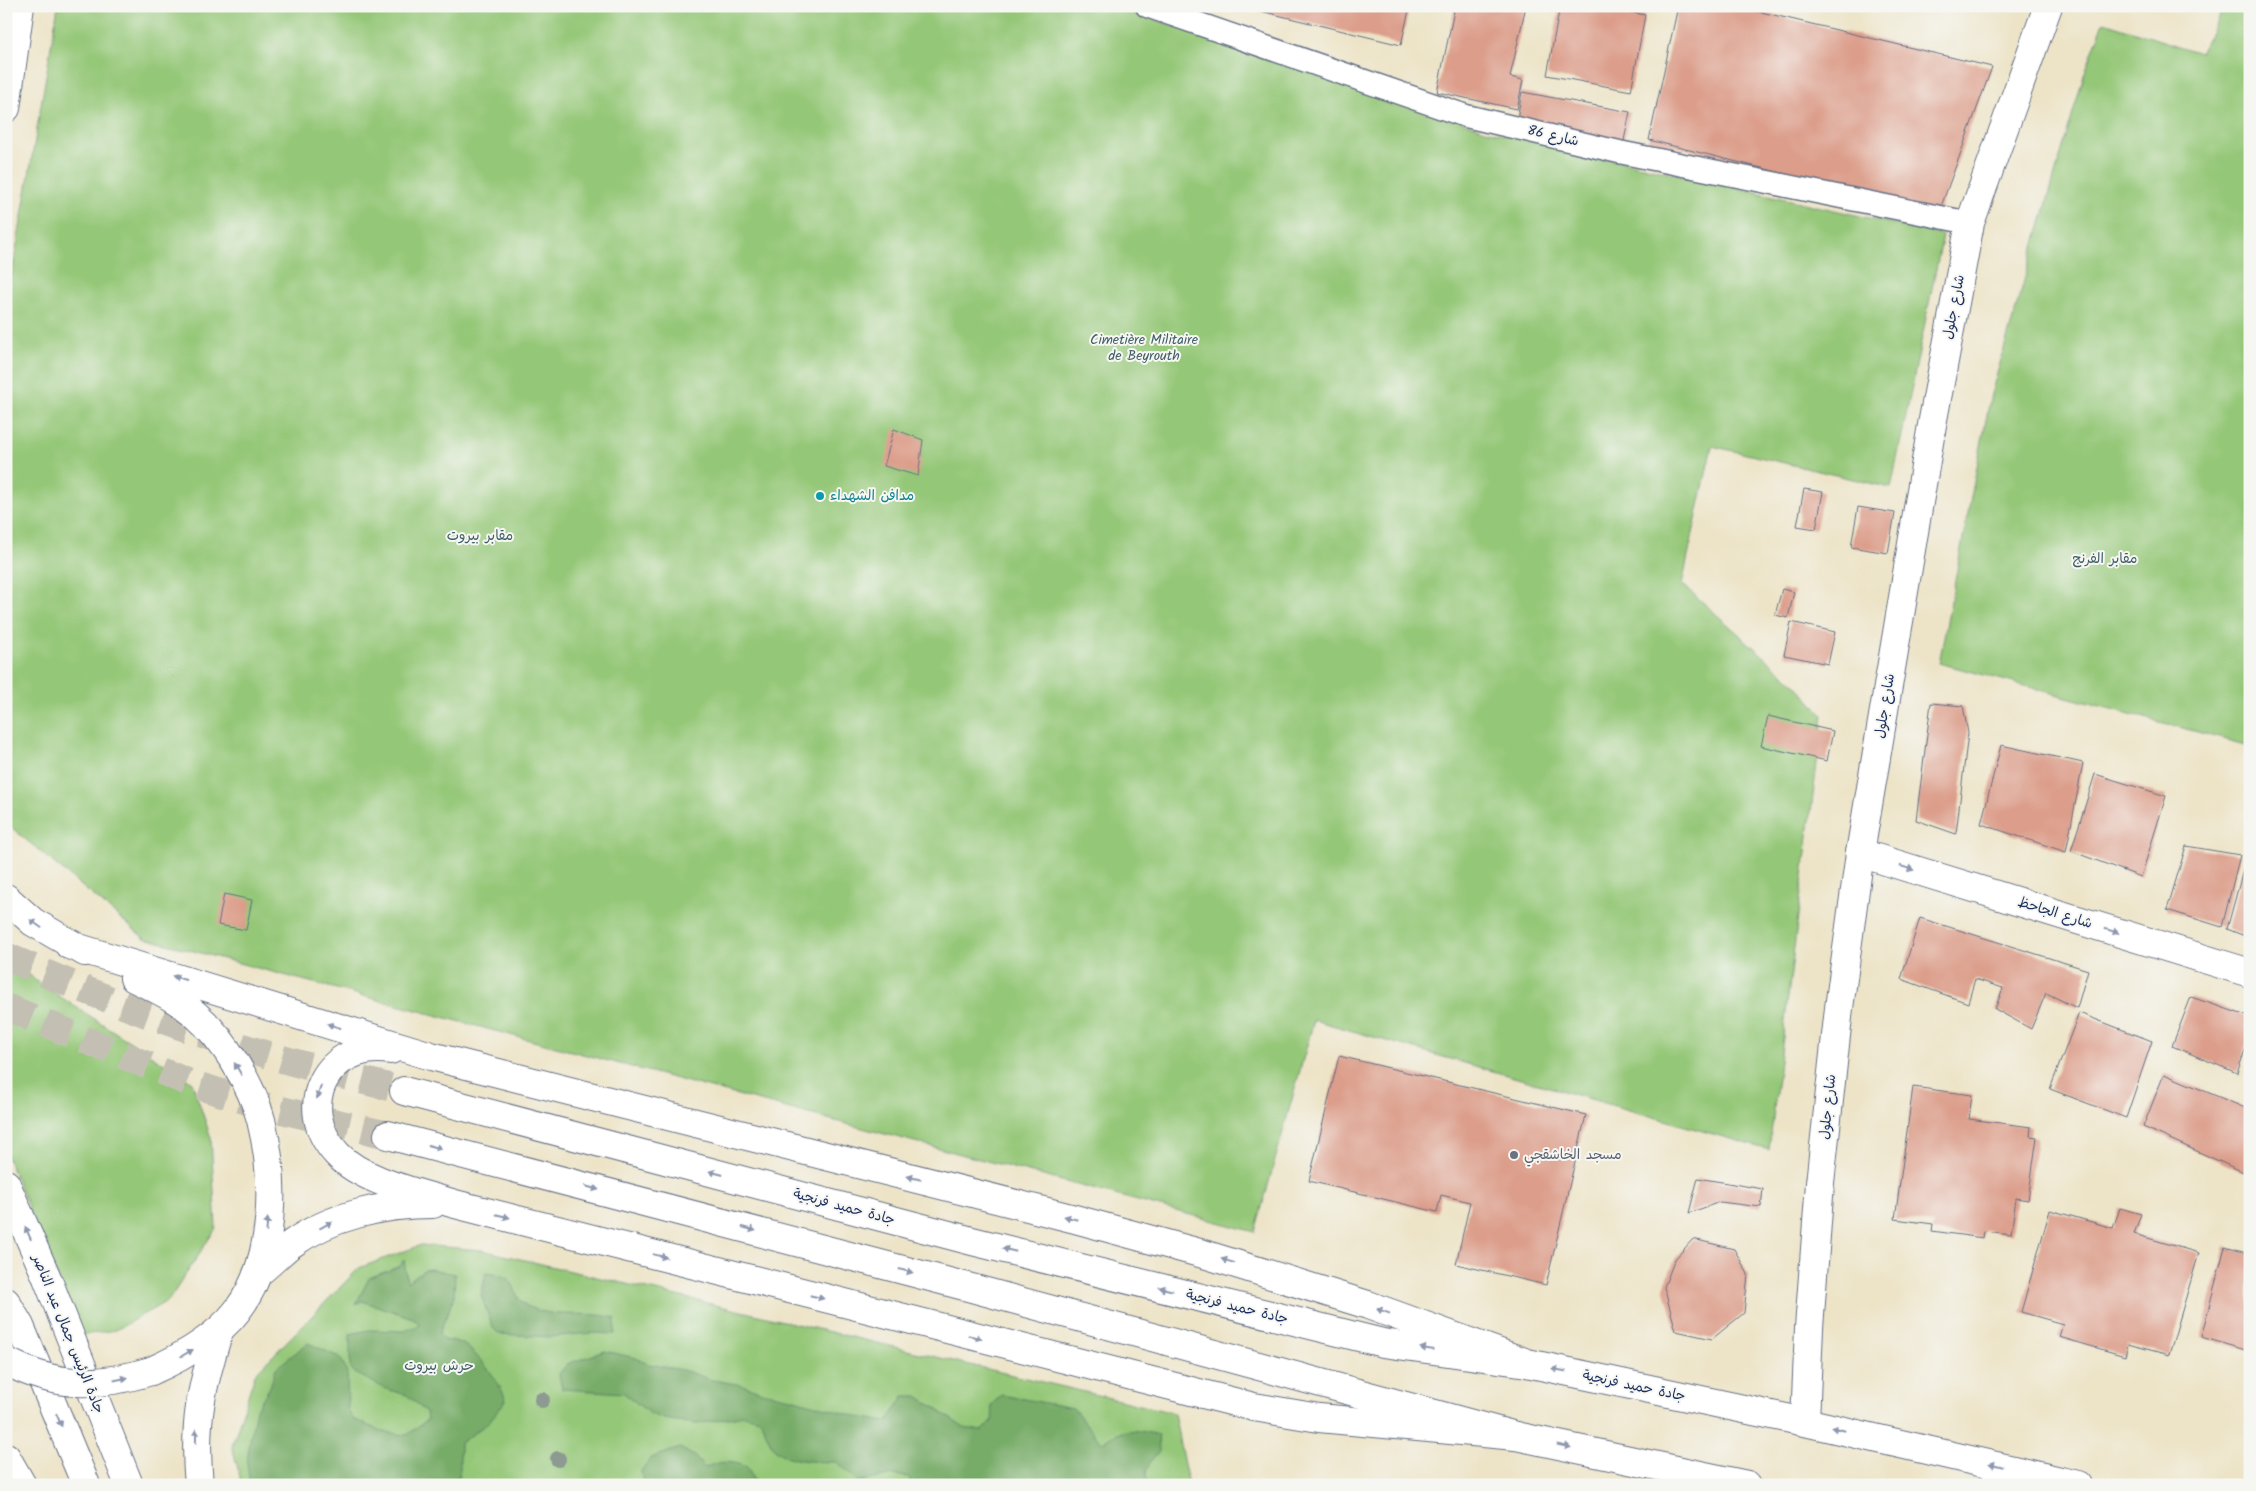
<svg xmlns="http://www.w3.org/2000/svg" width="2256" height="1491" font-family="Kalam,'Playpen Sans Arabic',sans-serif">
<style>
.green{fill:#94c777;stroke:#587b6a}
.forest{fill:#77ac68;stroke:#496e63}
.building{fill:#dc9d8a}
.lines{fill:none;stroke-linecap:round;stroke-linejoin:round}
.trunk-tunnel{stroke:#c3c0b3;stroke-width:28;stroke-dasharray:28 14;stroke-linecap:butt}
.pedestrian-casing{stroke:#646e83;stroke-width:25}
.minor-casing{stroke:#646e83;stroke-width:30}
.tertiary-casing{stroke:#646e83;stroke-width:30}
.secondary-casing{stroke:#646e83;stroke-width:30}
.primary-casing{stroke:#646e83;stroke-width:30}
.trunk-casing{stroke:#646e83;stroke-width:30}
.pedestrian{stroke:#fff;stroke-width:22}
.minor{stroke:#fff;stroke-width:28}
.tertiary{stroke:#fff;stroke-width:28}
.secondary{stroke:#fff;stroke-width:28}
.primary{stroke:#fff;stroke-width:28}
.trunk{stroke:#fff;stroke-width:28}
.primary-bridge-casing{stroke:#646e83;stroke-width:30;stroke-linecap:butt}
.primary-bridge{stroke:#fff;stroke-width:28}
.tree{fill:#8d9a92}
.oneway{fill:#8d97ae}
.culture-dot{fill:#0f9aa8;stroke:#f6f6f2;stroke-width:2}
.worship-dot{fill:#6b7280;stroke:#f6f6f2;stroke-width:2}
.labels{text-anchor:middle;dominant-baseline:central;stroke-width:4;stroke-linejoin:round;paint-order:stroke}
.street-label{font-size:14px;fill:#1b2f5e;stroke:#f6f6f2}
.park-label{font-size:14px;fill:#3f5d66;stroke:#f6f6f2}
.culture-label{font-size:14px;fill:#0d838f;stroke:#f6f6f2;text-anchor:start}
.worship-label{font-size:14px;fill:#5b616d;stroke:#f6f6f2;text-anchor:start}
</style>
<rect width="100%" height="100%" fill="#f6f6f2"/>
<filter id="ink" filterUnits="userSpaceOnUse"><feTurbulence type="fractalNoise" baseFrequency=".02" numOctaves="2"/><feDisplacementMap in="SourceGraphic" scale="10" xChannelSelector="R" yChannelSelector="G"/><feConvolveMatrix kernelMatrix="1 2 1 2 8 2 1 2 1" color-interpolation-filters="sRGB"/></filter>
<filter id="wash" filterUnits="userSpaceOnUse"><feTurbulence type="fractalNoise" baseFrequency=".0096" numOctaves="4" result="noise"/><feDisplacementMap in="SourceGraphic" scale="20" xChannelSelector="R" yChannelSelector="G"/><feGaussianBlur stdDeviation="1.12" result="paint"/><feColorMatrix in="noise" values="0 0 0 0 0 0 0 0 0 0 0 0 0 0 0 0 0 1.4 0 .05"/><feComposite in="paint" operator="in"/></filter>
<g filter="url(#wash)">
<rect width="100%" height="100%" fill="#ede4c8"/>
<path class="green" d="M58,6H1109L1353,79L1485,130L1943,235L1891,488L1712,446L1682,584L1794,683L1823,715L1769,1150L1314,1020L1255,1232L144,938L6,823V309Z
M2225,6H2250V746L1939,663L1991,394L2085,72L2104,22L2200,53Z
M6,951L36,981L192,1082L211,1138L216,1228L169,1300L116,1330L82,1335L6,1155Z
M421,1245L482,1250L1174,1413L1188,1485H242L232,1446L255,1374L359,1268Z"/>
<path class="forest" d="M404,1260L407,1282L424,1270L431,1269L455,1274L454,1297L439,1334L444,1340C450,1341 458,1341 463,1344C479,1355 500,1382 506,1400L488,1423L460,1443V1470L457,1485H250L247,1464L249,1446L256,1409L270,1387L276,1368L308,1343L341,1358L347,1373L348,1411L353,1419L383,1432L407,1435L427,1420L426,1412L407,1395L386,1389L355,1373L350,1367V1334L369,1330L404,1331L420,1325L413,1318L362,1301L356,1304L369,1278L400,1266Z
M486,1273C492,1274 500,1274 505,1277C517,1282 513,1299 527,1306C554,1320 587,1310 615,1318V1334L591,1333L550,1337L499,1334L493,1328L481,1295Z
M605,1351L636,1358L648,1364L683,1370L712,1380L743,1385L762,1392L791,1398L858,1417L887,1422L904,1396H918L964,1428L982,1431L993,1421L991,1406L1001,1395L1073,1408L1102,1443C1124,1427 1133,1429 1158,1435L1159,1451C1150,1461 1142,1471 1149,1485H911L909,1477L893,1475L858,1482L836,1462C820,1462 783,1462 773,1447C768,1439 764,1428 760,1419L744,1415L697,1424L664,1419L649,1413L624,1393L562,1389L559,1374L567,1364Z
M680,1448L694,1456L705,1468C721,1460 730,1461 747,1467L756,1485H643L641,1471L651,1458Z"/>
<g id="blocks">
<path class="building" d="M1240,6H1410L1401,45Z
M1455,6H1526L1510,77L1523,80L1517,109L1437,92Z
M1560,6H1610V8L1645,15L1631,91L1547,75Z
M1678,6H1736L1992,67L1939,212L1649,140Z
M1522,92L1630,112L1623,145L1516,124Z
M894,429L923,440L918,476L884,466Z
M1804,489L1823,492L1816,529L1797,526Z
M1858,507L1895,513L1888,553L1851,547Z
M1782,589L1794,592L1788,618L1775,615Z
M1791,622L1835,632L1828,664L1784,655Z
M1931,703L1963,706L1968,733L1956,834L1916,820Z
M1768,716L1833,731L1827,761L1761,746Z
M2001,745L2083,763L2066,852L1981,824Z
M2095,774L2166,796L2141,877L2071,851Z
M2186,846L2240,855L2222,927L2167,910Z
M2245,863L2250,864V938L2227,929Z
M224,894L252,900L246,930L218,925Z
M1920,918L2088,970L2077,1008L2046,993L2031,1029L1995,1009L2003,988L1975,979L1968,1003L1901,979Z
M2191,997L2250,1017V1036L2237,1073L2172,1046Z
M2079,1013L2152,1041L2126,1118L2050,1089Z
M1339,1056L1586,1115L1546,1285L1456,1264L1470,1202L1441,1195L1437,1212L1309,1181Z
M2164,1074L2250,1110V1175L2143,1127Z
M1913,1087L1972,1095L1969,1119L2031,1127L2030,1136L2037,1137L2028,1200L2016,1198L2011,1234L1984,1231L1983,1238L1932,1231L1933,1224L1895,1219Z
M1698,1178L1763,1189L1761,1207L1720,1202L1689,1213Z
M2120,1208L2141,1214L2134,1234L2199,1253L2169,1355L2128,1344L2125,1356L2059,1337L2063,1324L2021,1312L2050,1210L2113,1228Z
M1693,1239L1734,1249L1748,1274L1744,1313L1712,1339L1676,1331L1664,1287L1675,1259Z
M2225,1247L2250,1254V1351L2201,1337Z"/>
</g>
</g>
<g filter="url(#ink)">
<use href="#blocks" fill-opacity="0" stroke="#646e83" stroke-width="1"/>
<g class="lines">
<path class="trunk-tunnel" d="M6,956C91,994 176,1027 265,1054C311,1068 358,1079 404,1091
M6,1007L190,1083L260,1105L388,1135"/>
<defs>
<path id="pedestrian" d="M1147,6L1466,116L1619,152L1970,223"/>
<path id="minor" d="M1860,853L2250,973"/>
<path id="tertiary" d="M6,108L20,6"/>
<path id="secondary" d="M1805,1422L1809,1328L1820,1183L1839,1008L1860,853L1932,425L1970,223L2048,6"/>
<path id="primary" d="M6,898L33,922L85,952
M69,945L431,1056L1075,1219L1207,1255L1368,1305L1527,1363L1805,1422L2078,1485
M134,978C155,988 178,999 196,1015C223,1038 252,1085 261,1120C276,1180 276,1260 237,1311C215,1339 183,1357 151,1371
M391,1050C327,1040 293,1107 337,1154C363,1182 420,1193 455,1204L1254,1407L1319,1418L1516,1436L1747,1485
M258,1273C269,1264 279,1254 290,1245C330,1216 383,1204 433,1204"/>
<path id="trunk" d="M404,1091L972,1241L1383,1343L1527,1363
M388,1135L968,1287L1516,1436
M6,1184L47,1278L129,1485
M6,1302L20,1326L86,1485
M6,1457L22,1485
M199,1485C193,1424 201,1388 219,1331"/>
</defs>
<use href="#pedestrian" class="pedestrian-casing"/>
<use href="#minor" class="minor-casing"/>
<use href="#tertiary" class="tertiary-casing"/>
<use href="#secondary" class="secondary-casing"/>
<use href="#primary" class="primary-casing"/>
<use href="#trunk" class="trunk-casing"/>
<use href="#pedestrian" class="pedestrian"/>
<use href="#minor" class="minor"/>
<use href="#tertiary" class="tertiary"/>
<use href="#secondary" class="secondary"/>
<use href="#primary" class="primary"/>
<use href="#trunk" class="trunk"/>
<defs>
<path id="primary-bridge" d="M6,1361C56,1388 98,1387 151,1371"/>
</defs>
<use href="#primary-bridge" class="primary-bridge-casing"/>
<use href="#primary-bridge" class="primary-bridge"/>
</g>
<g class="tree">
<circle cx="542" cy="1400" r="8"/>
<circle cx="558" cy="1459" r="8"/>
</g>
<defs><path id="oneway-solid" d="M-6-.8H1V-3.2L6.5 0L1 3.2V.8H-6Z" transform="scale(1.25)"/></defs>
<g class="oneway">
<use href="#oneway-solid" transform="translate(1907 868) rotate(17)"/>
<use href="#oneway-solid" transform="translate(36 924) rotate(-145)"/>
<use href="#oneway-solid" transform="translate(2112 931) rotate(17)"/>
<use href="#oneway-solid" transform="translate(179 978) rotate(-163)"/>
<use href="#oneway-solid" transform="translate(334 1026) rotate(-163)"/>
<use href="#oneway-solid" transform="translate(238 1069) rotate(-121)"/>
<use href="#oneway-solid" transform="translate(319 1092) rotate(108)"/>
<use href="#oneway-solid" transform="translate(435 1147) rotate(15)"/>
<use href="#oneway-solid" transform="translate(716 1173) rotate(-165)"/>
<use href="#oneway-solid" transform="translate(914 1178) rotate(-166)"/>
<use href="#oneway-solid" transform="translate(592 1188) rotate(15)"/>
<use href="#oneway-solid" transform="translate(503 1216) rotate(14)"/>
<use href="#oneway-solid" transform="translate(1071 1218) rotate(-165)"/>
<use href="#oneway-solid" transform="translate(267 1225) rotate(-85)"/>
<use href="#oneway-solid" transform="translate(326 1225) rotate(-29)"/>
<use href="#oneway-solid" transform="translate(749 1229) rotate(15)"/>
<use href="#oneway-solid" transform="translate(28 1233) rotate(-114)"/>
<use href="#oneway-solid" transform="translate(1009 1250) rotate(-166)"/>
<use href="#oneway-solid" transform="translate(660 1256) rotate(14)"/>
<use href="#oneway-solid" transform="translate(1228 1261) rotate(-163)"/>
<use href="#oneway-solid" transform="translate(906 1271) rotate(15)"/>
<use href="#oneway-solid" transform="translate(1166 1289) rotate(-166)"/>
<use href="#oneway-solid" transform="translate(817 1297) rotate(14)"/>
<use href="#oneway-solid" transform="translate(1383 1311) rotate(-160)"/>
<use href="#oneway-solid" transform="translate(975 1337) rotate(14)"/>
<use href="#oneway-solid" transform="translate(1427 1349) rotate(-172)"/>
<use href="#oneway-solid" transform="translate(187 1353) rotate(-30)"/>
<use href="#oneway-solid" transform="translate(1559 1370) rotate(-168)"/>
<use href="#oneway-solid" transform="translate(121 1379) rotate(-11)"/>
<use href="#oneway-solid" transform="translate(59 1420) rotate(67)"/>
<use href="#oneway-solid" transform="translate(1838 1429) rotate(-167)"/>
<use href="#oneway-solid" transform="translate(196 1436) rotate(-89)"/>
<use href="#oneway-solid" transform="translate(1564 1446) rotate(12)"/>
<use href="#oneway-solid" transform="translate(1996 1465) rotate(-167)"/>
</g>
</g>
<circle class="culture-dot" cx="820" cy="496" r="5"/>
<circle class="worship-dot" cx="1514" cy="1155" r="5"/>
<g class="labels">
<g class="street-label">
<text transform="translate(1553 136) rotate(13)">شارع 86</text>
<text transform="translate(1954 307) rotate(-79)">شارع جلول</text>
<text transform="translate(1885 706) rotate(-81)">شارع جلول</text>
<text transform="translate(2055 913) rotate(17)">شارع الجاحظ</text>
<text transform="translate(1828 1107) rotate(-84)">شارع جلول</text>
<text transform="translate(844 1207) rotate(15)">جادة حميد فرنجية</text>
<text transform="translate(1237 1307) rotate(14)">جادة حميد فرنجية</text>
<text transform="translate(68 1334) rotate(68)">جادة الرئيس جمال عبد الناصر</text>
<text transform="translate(1634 1386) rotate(12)">جادة حميد فرنجية</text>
</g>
<g class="park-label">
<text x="1144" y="340">Cimetière Militaire<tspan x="1144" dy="16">de Beyrouth</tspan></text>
<text x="480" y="536">مقابر بيروت</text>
<text x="2105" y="559">مقابر الفرنج</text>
<text x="439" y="1366">حرش بيروت</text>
</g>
<g class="culture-label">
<text x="830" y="496">مدافن الشهداء</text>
</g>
<g class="worship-label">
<text x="1524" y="1155">مسجد الخاشقجي</text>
</g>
</g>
<rect width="2256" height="1491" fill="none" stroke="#f6f6f2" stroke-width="25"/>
</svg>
